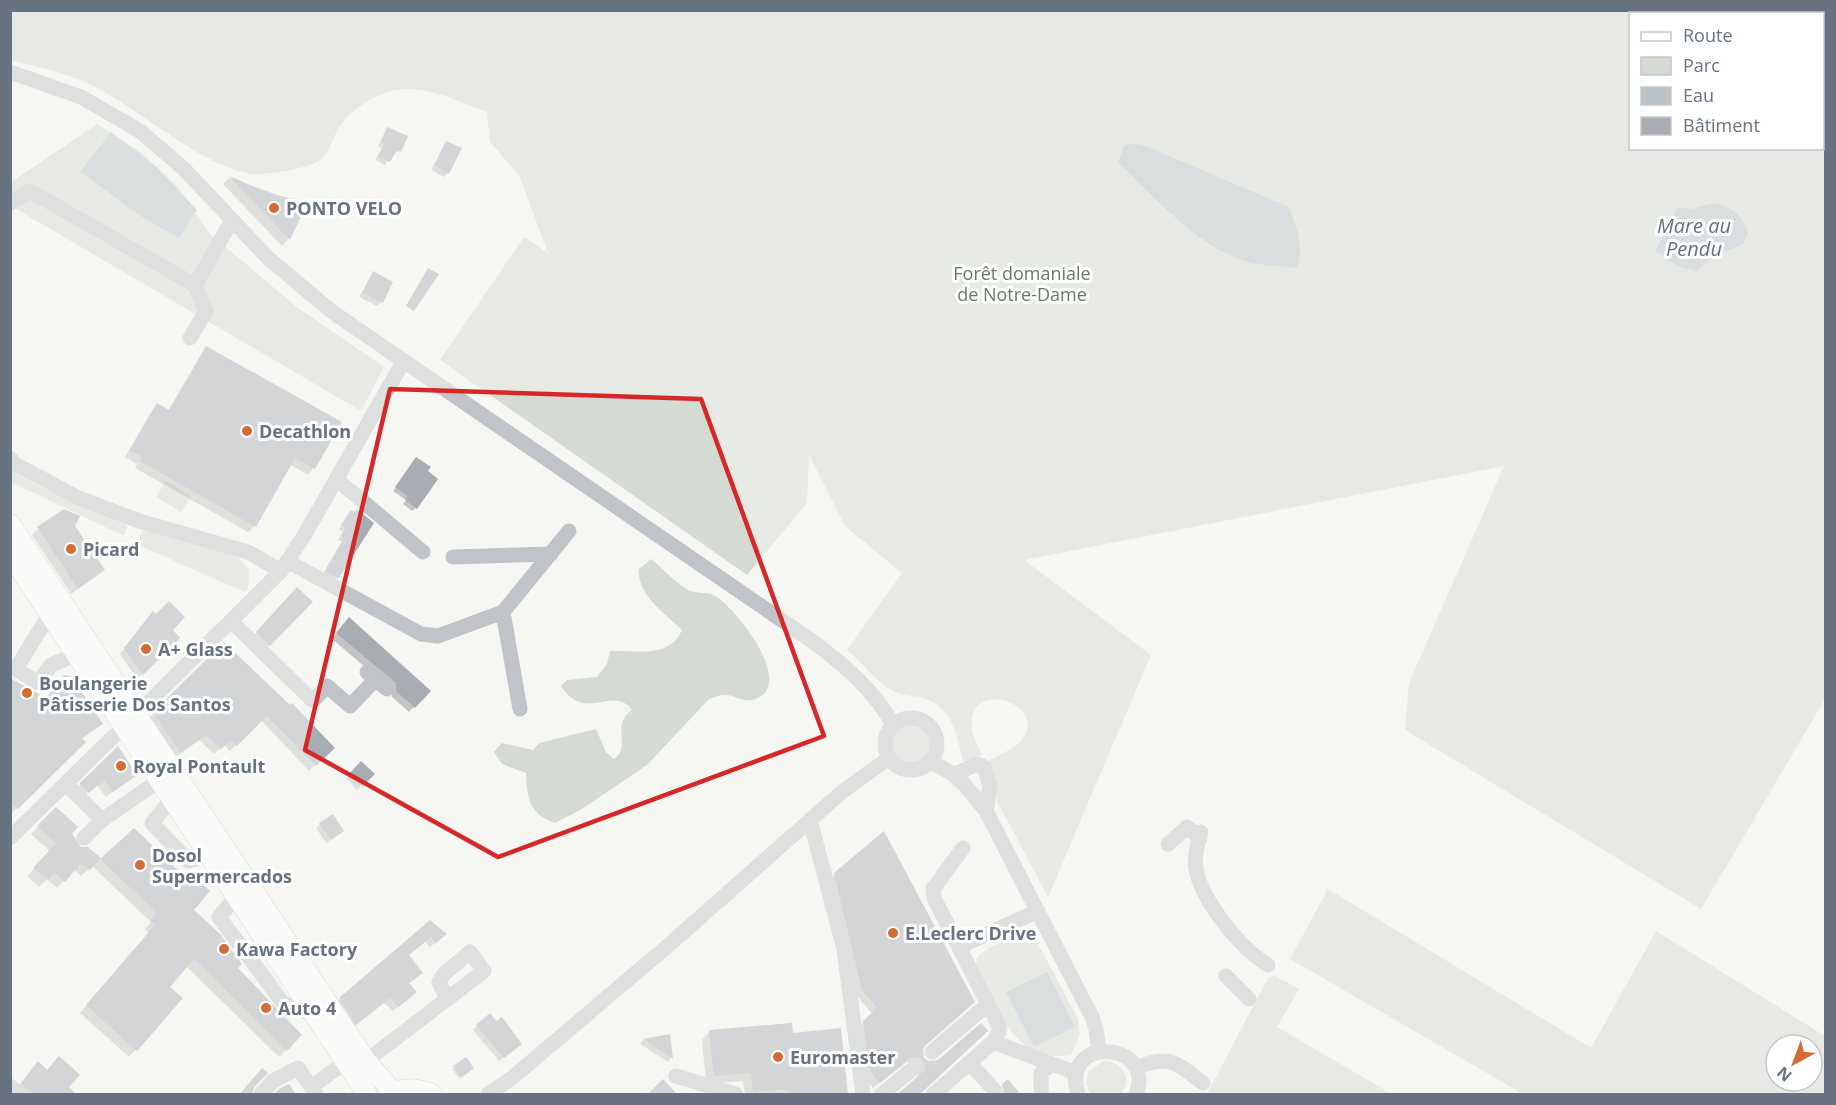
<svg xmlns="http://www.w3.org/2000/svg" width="1836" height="1105" font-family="'Open Sans',sans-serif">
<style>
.green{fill:#d5dbd3;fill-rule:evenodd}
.water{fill:#b9c2c7}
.shadow{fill:#0003}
.building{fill:#a8adb4}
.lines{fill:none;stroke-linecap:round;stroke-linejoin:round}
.major-casing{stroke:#b4b7bb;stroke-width:21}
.minor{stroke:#c0c3c7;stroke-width:15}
.major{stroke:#fff;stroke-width:20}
.marked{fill:none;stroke:#d62828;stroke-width:4.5;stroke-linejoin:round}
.poi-dot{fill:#d46d35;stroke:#fff;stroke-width:2}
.labels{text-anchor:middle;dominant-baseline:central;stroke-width:6;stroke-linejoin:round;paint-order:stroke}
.poi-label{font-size:18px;font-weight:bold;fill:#687382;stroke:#fff;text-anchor:start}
.park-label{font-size:18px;fill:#687a66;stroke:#fff}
.water-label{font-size:20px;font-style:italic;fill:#63737e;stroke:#fff}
</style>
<rect width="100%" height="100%" fill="#f6f6f3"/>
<path class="green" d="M10,11H1825V699L1701,909L1405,730L1409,683L1504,466L1024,560L1151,655L1048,897L997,801L995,784L988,762C999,753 1013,751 1022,740C1050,703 967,677 972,728C973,737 978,746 982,754L975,759L963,761C957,736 953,707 923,698C912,695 902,697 892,690C875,681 862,662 847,650L902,573L845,526L809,455L807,503L747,575L440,360L524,237L548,253L519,175L490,142L487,112C463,103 438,91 413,89C387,86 348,108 337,131C331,142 330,154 318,161C306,169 271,174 256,174C208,172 136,106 89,84C65,72 36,67 11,60ZM1630,14H1822V148H1630Z
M97,124L143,154L180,189L209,233L297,307L384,367L361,411L11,206V182Z
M10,469L33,483L126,524L127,528L124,536L11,482Z
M166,481L191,496L181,512L156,497Z
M143,530L238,556L249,571L248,589L244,592L136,544Z
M651,559C663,568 677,585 690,591C699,594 709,591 717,597C737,611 793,680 758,698C744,705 736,694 723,695C719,695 713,698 709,699L647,765L582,809L555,823C529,814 527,798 526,773L502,764L494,752L502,743L533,750L539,743L596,729L606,752L614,759C632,747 610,725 632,710C613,684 585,724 561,686L567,680L597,677L607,664L610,651C637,650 669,659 682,630C665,613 637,595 639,569Z
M890 744a21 21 0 1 1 42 0a21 21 0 1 1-42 0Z
M1328,889L1591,1048L1656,931L1825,1036V1094H1523L1290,959ZM1776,1045H1812V1081H1776Z
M1023,938L1036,940L1078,1019L1080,1035L1071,1055C1012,1065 997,1005 976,964C976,948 1010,939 1023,938Z
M1274,975L1299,989L1277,1027L1392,1094H1207L1268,978Z
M1103,1061C1122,1061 1133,1078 1121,1094H1091L1086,1084L1089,1071Z"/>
<path class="water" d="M111,132L156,167L197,210L179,238L145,219L80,172Z
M1131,143L1148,147L1287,206C1297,220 1304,252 1297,268C1279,266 1259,266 1242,260C1196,245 1152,195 1118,162L1124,146Z
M1710,204C1731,204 1742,214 1748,233L1743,244L1713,257L1696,271L1678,266L1655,251L1678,207L1690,209Z
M1047,972L1075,1027L1034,1047L1006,992Z"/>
<path class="shadow" d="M388,128L399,151L393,154L385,165L375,160L382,148L378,146Z
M447,143L448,173L444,177L431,170Z
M229,178L305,204L288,239L282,246L223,184Z
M373,273L381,302L377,306L359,297Z
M207,348L314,468L308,475L289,464L255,526L248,532L135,468L137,464L125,457L151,412L157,405L168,411Z
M413,462L416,508L412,511L403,504L406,500L393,491Z
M351,512L338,578L335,581L322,575L342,542L338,540L343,532L339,529Z
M73,526L103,570L71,594L32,535L38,529Z
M297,589L310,602L265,649L253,637Z
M148,618L178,638L137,679L120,654Z
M344,625L429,691L409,712L392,697L391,689L332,639Z
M224,644L333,748L309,771L261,720L230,751L224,745L214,754L199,740L174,758L148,719Z
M10,682L96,729L81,739L84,742L12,813Z
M118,748L135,775L106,797L96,784L82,798L74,791Z
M361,764L373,774L357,790L346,779Z
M56,809L76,846L87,848L101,860L192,910L236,968L286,1050L279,1057L186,966L168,987L136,1049L129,1057L80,1013L149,933L145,929L151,922L92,866L81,876L74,870L57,888L47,879L39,887L27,876L50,851L31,834Z
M320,824L338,835L326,843L316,828Z
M835,874L921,1049L923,1059L929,1063L939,1061L917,1094H897L917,1079L920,1070L914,1063L907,1062L873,1088L864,1077L858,1028L872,1014L857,996L829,881Z
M430,922L439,940L430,947L425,942L407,956L409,998L393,1011L384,1003L350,1029L334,1005Z
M477,1026L516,1048L499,1061L473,1030Z
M710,1031L792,1034L847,1094H745L743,1081L706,1084L702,1040Z
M669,1035L671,1058L668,1062L640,1044L643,1040Z
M465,1059L472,1068L459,1078L452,1069Z
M31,1070L61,1094H20L16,1090Z"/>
<path class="building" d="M387,127L408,136L401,152L397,150L390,162L378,156L385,144L381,141Z
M446,141L462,148L449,174L434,165Z
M229,176L274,195L307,203L290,240Z
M428,268L439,274L414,311L406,306Z
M373,271L393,282L383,303L362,293Z
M206,346L342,422L315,469L295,458L256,527L140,461L142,457L130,450L157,403L169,410Z
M416,457L431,467L428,471L438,479L417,509L405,500L408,496L395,487Z
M64,509L80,516L75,526L105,570L78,589L37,527Z
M357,509L374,523L339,578L325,571L344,538L341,536L346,528L341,525L351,510L355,512Z
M297,587L313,602L270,646L256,632Z
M169,601L185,617L173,630L180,638L143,675L124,648L153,611L156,614Z
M349,617L431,691L415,708L396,691V683L336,633Z
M224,642L290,705L292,703L335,748L316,766L267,716L237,746L231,740L221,749L206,735L181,753L153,712Z
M64,675L71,676L103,724L82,738L86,742L18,809L10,802V678L46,698Z
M118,746L137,775L113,792L104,779L89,793L79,784Z
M361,761L375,774L362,787L349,774Z
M56,807L78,827L72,834L81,847H88L101,858L134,828L187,879L191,874L210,891L194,910L220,934L242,964L238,968L302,1035L287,1051L194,959L170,987L183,998L137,1051L86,1005L155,925L151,921L157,913L100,859L90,870L81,863L65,882L54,872L48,880L33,868L56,843L37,826Z
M333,814L344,831L331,840L319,823Z
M884,831L975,1002L926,1045L923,1049L924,1058L929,1061L938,1060L981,1023L988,1031L919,1095H897L925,1070V1064L920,1057L910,1058L880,1083L870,1071L863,1021L877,1008L862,990L834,873Z
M430,920L447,934L436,943L431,937L409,955L423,973L409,983L417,992L399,1007L390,998L356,1025L339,998Z
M490,1013L496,1021L502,1017L522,1044L504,1058L476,1025Z
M792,1023L793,1033L841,1028L848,1095H789L788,1090H776L753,1092L751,1073L714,1076L709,1030Z
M670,1034L673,1059L643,1039Z
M59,1056L80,1075L69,1087L77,1095H34L21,1083L38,1061L47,1070Z
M466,1057L474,1068L461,1078L453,1066Z
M262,1068L268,1073L254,1087L252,1095H239Z
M663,1079L678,1095H647Z
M1008,1079L1021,1095H1004L1002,1084Z
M289,1084L296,1095H274L279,1089Z"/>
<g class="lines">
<defs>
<path id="major" d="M10,524L366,1061L393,1092
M10,554L367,1094
M389,1094C403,1087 417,1088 432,1094"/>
</defs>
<use href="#major" class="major-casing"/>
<path class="minor" d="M10,72L81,97L140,131L184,169L268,258L331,311L815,643C845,666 875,691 893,725
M10,203L30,191L195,285L206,311L190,338
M195,285L231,222
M10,458L15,464L79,498L139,521L248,552L281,571
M336,479L423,552
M453,557L551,554
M287,561L421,634L438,636L503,612L569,531
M503,612L520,709
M50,613L16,669L38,683L51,665L77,654
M231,621L313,701L327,686L350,706L376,679
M367,672L387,689
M146,705L281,571L305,534L403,362
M885 744a26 26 0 1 1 52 0a26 26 0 1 1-52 0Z
M931,762L950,772L964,784L986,811L1092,1017L1096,1029L1099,1051
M953,775L977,764L984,767L990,786L986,811
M66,784L102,820
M172,799L152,823L188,861L210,855
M810,820L844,949L863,1094
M1201,832C1197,844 1194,857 1196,869C1201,900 1242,950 1268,965
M10,838L115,735
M84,838L102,820L160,780
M1168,844L1187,827L1200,838
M237,896L219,917L283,1003L317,1016
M959,947L934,898L933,889L963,848
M1226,976L1249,999
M993,1042L1076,1073
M932,1052L988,1004
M366,1061L484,971L470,952L444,974L439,982L447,999
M970,1063L995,1091
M1136,1068C1170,1054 1175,1062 1203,1083
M676,1076L735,1094
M10,1086L19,1094
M311,1087L347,1061
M261,1094L273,1081L298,1068L316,1094
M488,1094L512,1078L670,944L843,791L889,758
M882,1094L916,1066
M934,1094L993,1042L999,1032V1026L959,947L1038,911
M1041,1094V1073L1051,1064
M1078,1094C1059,1034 1157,1041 1136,1094"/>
<use href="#major" class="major"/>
</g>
<path d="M0 0H1836V1105H0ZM390,389L701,399L824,736L498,857L305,750Z" fill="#f6f6f3" fill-opacity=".55" fill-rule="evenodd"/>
<path class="marked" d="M390,389L701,399L824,736L498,857L305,750Z"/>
<g class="poi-dot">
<circle cx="274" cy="208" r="6"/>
<circle cx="247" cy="431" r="6"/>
<circle cx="71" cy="549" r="6"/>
<circle cx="146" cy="649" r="6"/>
<circle cx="27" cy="693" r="6"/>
<circle cx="121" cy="766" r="6"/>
<circle cx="140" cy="865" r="6"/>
<circle cx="893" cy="933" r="6"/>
<circle cx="224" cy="949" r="6"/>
<circle cx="266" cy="1008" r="6"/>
<circle cx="778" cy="1057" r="6"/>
</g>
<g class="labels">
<g class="poi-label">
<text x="286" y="208">PONTO VELO</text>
<text x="259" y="431">Decathlon</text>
<text x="83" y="549">Picard</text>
<text x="158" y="649">A+ Glass</text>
<text x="39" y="683">Boulangerie<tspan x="39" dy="21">Pâtisserie Dos Santos</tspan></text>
<text x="133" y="766">Royal Pontault</text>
<text x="152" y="855">Dosol<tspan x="152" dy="21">Supermercados</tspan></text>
<text x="905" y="933">E.Leclerc Drive</text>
<text x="236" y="949">Kawa Factory</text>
<text x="278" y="1008">Auto 4</text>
<text x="790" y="1057">Euromaster</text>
</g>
<g class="park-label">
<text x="1022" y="273">Forêt domaniale<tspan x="1022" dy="21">de Notre-Dame</tspan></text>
</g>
<g class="water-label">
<text x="1694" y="225">Mare au<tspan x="1694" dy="23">Pendu</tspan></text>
</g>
</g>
<rect width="1836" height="1105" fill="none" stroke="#687382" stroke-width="24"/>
<rect x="1629" y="12" width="195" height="138" fill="#ffffff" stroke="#c3c7cd" stroke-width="1.5"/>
<rect x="1641" y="32" width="30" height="9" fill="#ffffff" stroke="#c3c7cd" stroke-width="1.5"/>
<text x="1683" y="42" font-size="18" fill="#687382">Route</text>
<rect x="1641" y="57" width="30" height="18" fill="#d5dbd3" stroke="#c3c7cd" stroke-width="1.5"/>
<text x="1683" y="72" font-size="18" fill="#687382">Parc</text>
<rect x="1641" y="87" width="30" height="18" fill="#b9c2c7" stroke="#c3c7cd" stroke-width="1.5"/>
<text x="1683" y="102" font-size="18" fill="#687382">Eau</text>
<rect x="1641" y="117" width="30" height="18" fill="#a8adb4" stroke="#c3c7cd" stroke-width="1.5"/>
<text x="1683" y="132" font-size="18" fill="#687382">Bâtiment</text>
<g transform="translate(1794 1063) rotate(221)"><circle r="28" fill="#ffffff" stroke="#c3c7cd" stroke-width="1.5"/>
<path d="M0-4.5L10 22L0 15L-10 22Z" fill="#d46d35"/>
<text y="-9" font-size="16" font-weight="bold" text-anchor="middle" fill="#687382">N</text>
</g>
</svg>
